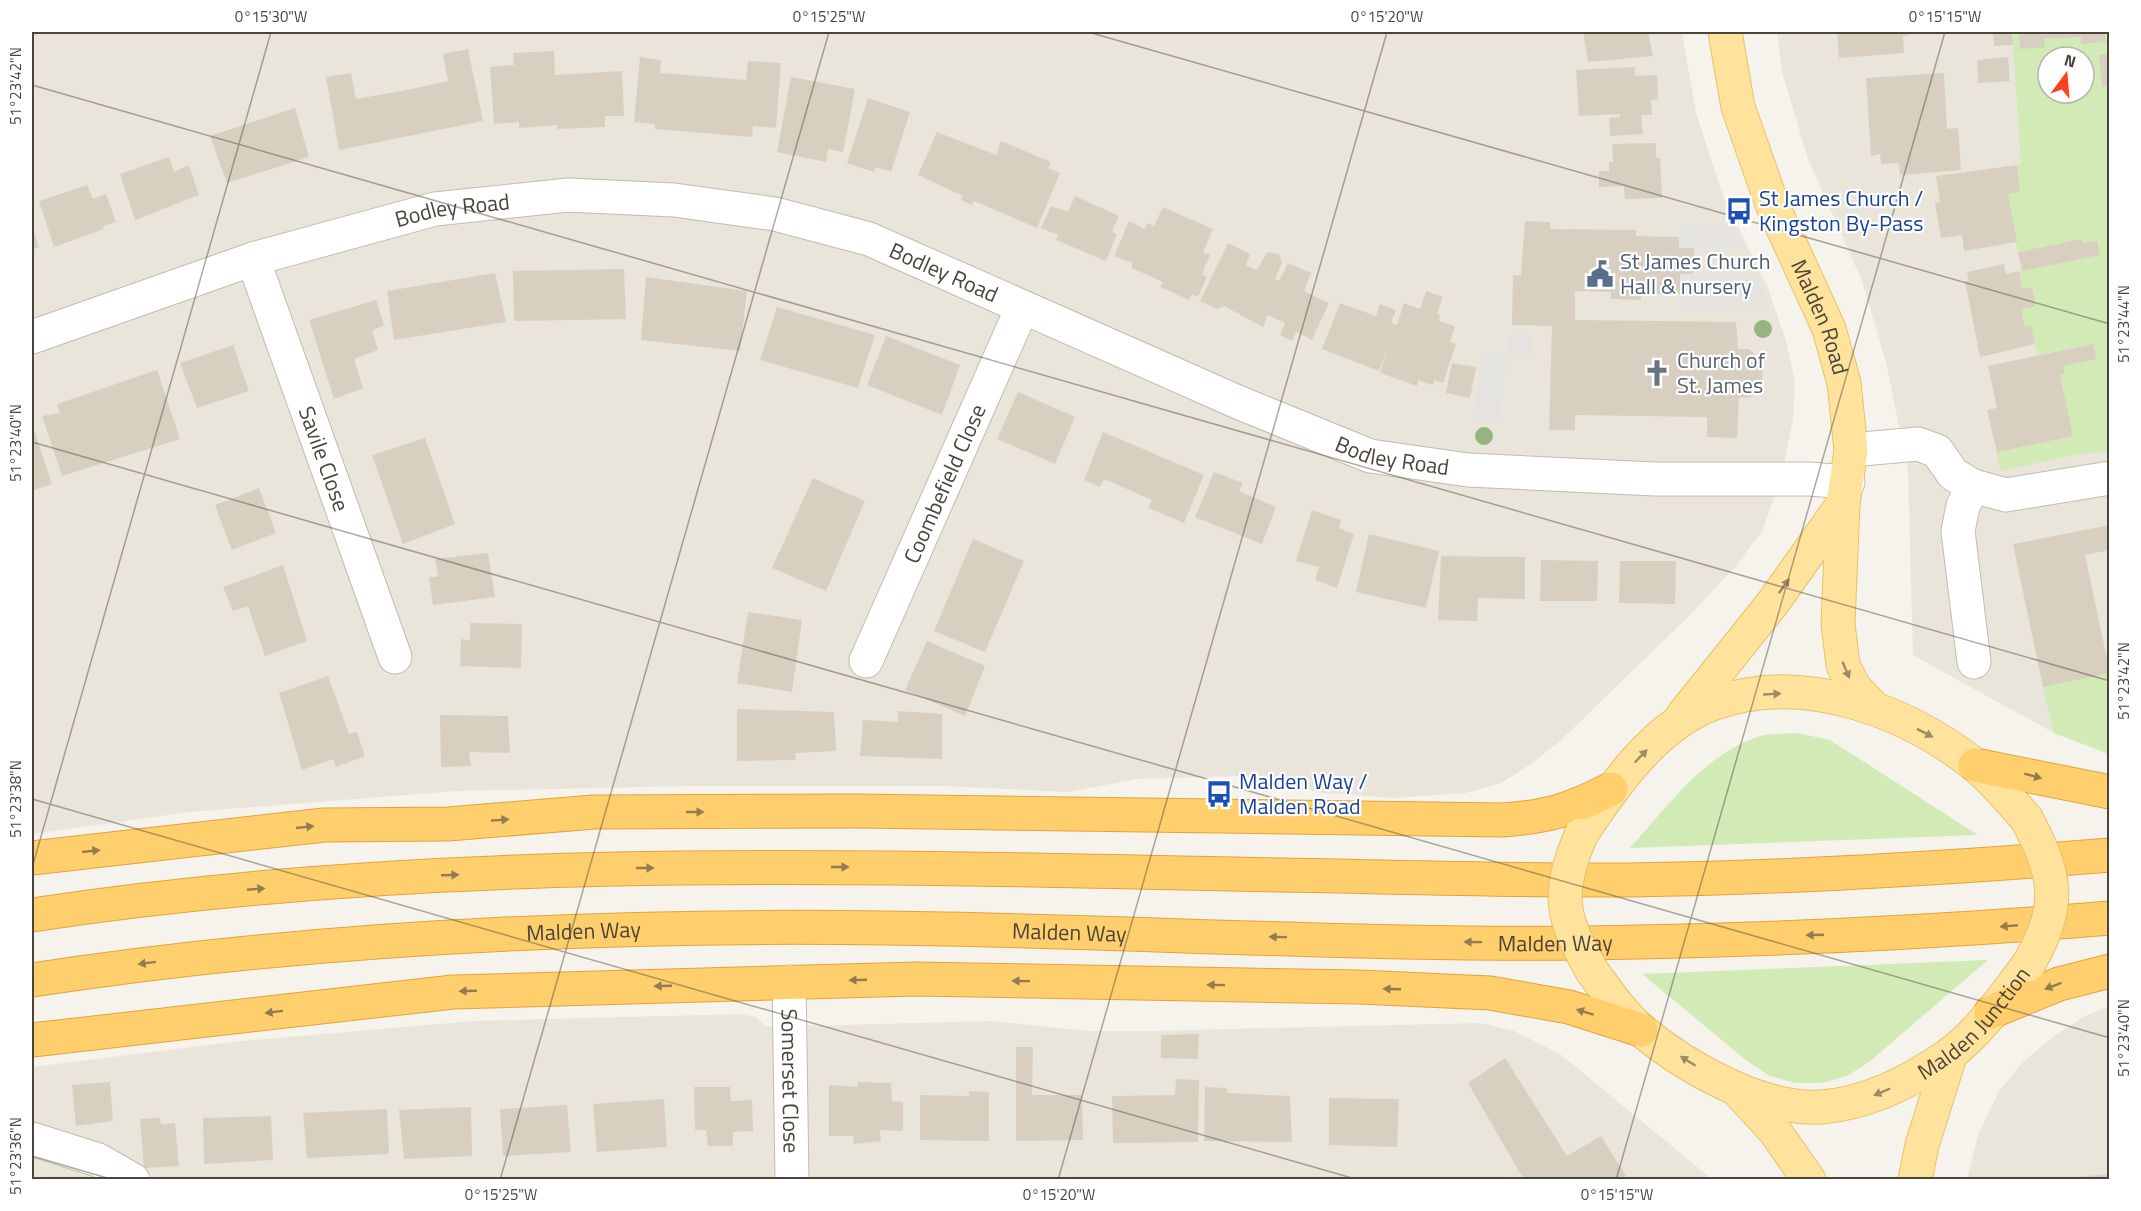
<svg xmlns="http://www.w3.org/2000/svg" width="2141" height="1211" font-family="'Titillium Web',sans-serif">
<style>
.residential{fill:#eae5da;fill-rule:evenodd}
.green{fill:#d2eab5;fill-rule:evenodd}
.parking{fill:#e5e3e0}
.building{fill:#d8cfc1}
.lines{fill:none;stroke-linecap:round;stroke-linejoin:round}
.minor-casing{stroke:#c2bbae;stroke-width:35}
.major-casing{stroke:#e6c16a;stroke-width:35}
.highway-casing{stroke:#e0a43c;stroke-width:35}
.minor{stroke:#fff;stroke-width:33}
.major{stroke:#ffe39c;stroke-width:33}
.highway{stroke:#ffcf6e;stroke-width:33}
.major-bridge-casing{stroke:#e6c16a;stroke-width:35;stroke-linecap:butt}
.major-bridge{stroke:#ffe39c;stroke-width:33}
.tree{fill:#97b381}
.oneway{fill:#9c8c66}
.oneway2{fill:#937c4e}
.ticks{fill:none;stroke:#4b4439;stroke-width:1.5;stroke-opacity:0.45}
.labels{text-anchor:middle;dominant-baseline:central;stroke-width:4.5;stroke-linejoin:round;paint-order:stroke}
.transit-label{font-size:22px;fill:#164399;stroke:#fff;text-anchor:start}
.street-label{font-size:22px;fill:#4b4439;stroke:#fff}
.service-label{font-size:22px;fill:#4e5e75;stroke:#fff;text-anchor:start}
.worship-label{font-size:22px;fill:#5b616d;stroke:#fff;text-anchor:start}
.neatline{fill:none;stroke:#4b4439;stroke-width:2}
.ticks-label{font-size:15px;text-anchor:middle;fill:#4b4439}
</style>
<rect width="100%" height="100%" fill="#f6f3ec"/>
<path class="residential" d="M32,32H1682L1696,113L1723,196L1768,288L1786,341L1795,382L1793,419L1781,479L1762,531L1736,566L1688,617L1558,743L1531,764L1501,783L1466,793L1394,798L1324,793L1246,776L1137,779L1068,792L944,786H690L457,791L190,812L32,834Z
M1777,32H2109V754L2054,733L1913,655L1908,470L1886,362L1862,281L1808,159L1782,72ZM2048,57H2084V93H2048Z
M2109,1007V1179L1967,1180L1978,1135L1999,1091L2024,1061L2054,1036L2087,1015Z
M740,1014L756,1017L766,1027L991,1021L1088,1031H1149L1480,1023L1514,1031L1560,1054L1712,1179L32,1180V1067L232,1042L474,1021Z"/>
<path class="green" d="M2012,32H2019L2020,48L2045,46L2044,39L2081,37L2082,44L2106,42L2105,32H2109V54L2099,55L2102,86H2110L2109,451L2074,455L2000,471L1997,452L2073,436L2060,375L2065,374L2063,366L2096,359L2092,344L2038,355L2031,326L2025,327L2021,309L2036,306L2032,287L2022,289L2019,271L2100,255L2097,241L2083,243L2082,239L2018,252L2008,194L2020,192L2017,165L2021,164ZM2048,57H2084V93H2048Z
M2109,673V754L2054,733L2043,687Z
M1797,733L1830,740L1978,835L1630,848C1668,806 1704,754 1760,736C1771,733 1785,734 1797,733Z
M1988,960L1869,1062L1847,1076L1822,1083H1795L1770,1076L1747,1061L1642,974Z"/>
<path class="parking" d="M1680,226L1733,227L1744,248H1679Z
M1680,274L1757,276L1769,305L1735,307V313L1680,310Z
M1508,335H1532L1531,358L1507,356L1499,423L1473,420L1482,352L1506,354Z"/>
<path class="building" d="M1583,32H1648L1653,56L1588,62Z
M1837,32H1910V35L1903,36L1904,53L1839,58Z
M1993,32H2012L2013,45L1994,46Z
M2019,32H2105L2106,42L2081,44V37L2044,39L2045,47L2020,49Z
M468,49L483,121L339,150L326,77L351,73L356,99L402,91L448,81L443,54Z
M554,51L555,75L622,71L624,116H605V127L557,129V125L519,128V122L494,124L490,67L514,65L513,53Z
M2110,54V86L2102,87L2099,55Z
M640,57L661,60L660,73L746,80L748,61L781,63L776,128L753,126L752,137L655,129V124L634,122Z
M2008,57L2010,81L1978,83L1977,60Z
M1635,67V76L1657,75L1658,99L1651,100L1652,115H1641L1643,134L1610,136L1609,118L1620,117V114L1579,116L1576,70Z
M1944,73L1947,129L1958,128L1961,170L1900,175L1899,163L1881,164L1880,154L1871,156L1866,78Z
M791,77L855,89L843,152L828,149L826,162L777,152Z
M868,98L910,112L891,172L876,167L874,172L847,163Z
M295,108L309,157L227,183L210,136Z
M937,132L996,155L1001,141L1051,162L1048,168L1060,173L1037,228L974,201L972,205L961,200L963,196L918,175Z
M1656,143V158H1660L1662,198L1625,199L1624,186L1599,187V171H1609V162H1613L1612,144Z
M169,157L174,172L189,165L199,195L135,220L120,174Z
M2017,165L2020,192L2008,194L2017,242L1964,251L1962,235L1941,238L1935,203L1940,202L1936,176Z
M87,185L93,199L106,194L116,222L103,226L104,229L54,247L39,201Z
M1075,196L1119,216L1112,232L1117,234L1106,261L1056,240L1058,235L1041,228L1051,206L1068,212Z
M1163,207L1213,229L1203,252L1210,255L1202,274L1207,277L1198,297L1192,294L1189,300L1160,287L1163,282L1132,268V263L1114,256L1129,221L1145,229L1147,223L1154,226Z
M1525,221L1550,222V229L1636,230V236L1679,237V248H1694L1693,274H1680V294H1641V300L1611,299V292L1575,291V320L1736,322L1738,349H1749L1763,362L1762,384L1752,397L1739,398L1737,438L1707,437V417L1575,415V430H1549L1552,326L1512,325L1513,275H1521Z
M32,227L39,247L32,250Z
M2082,239L2083,243L2097,241L2100,255L2022,271L2018,252Z
M1228,243L1250,254L1246,265L1257,270L1267,252L1279,254L1282,263L1275,279L1279,281L1288,263L1311,273L1304,291L1329,303L1312,340L1296,332L1292,341L1280,335L1285,323L1268,315L1263,327L1224,306L1217,309L1200,301Z
M2004,264L2006,274L2019,271L2022,289L2032,287L2036,306L2021,309L2025,327L2031,325L2035,344L1980,357L1965,281H1969L1967,272Z
M624,269L626,319L514,321L513,271Z
M495,273L506,322L394,340L387,291Z
M646,277L747,291L740,351L641,340Z
M1426,291L1443,297L1437,314L1440,315L1439,321L1455,326L1450,342L1456,344L1443,383L1434,380L1433,385L1418,380L1417,386L1380,373L1389,344L1379,371L1322,349L1340,303L1376,316L1380,304L1396,310L1391,322L1397,325L1404,303L1420,309Z
M376,300L384,325L372,331L378,350L354,359L363,388L334,399L309,320Z
M777,307L875,335L858,388L760,360Z
M886,336L960,365L942,415L867,385Z
M2093,344L2096,359L2063,366L2065,374L2060,375L2073,436L1997,452L1987,410L1997,408L1988,366Z
M233,345L249,391L197,408L180,363Z
M1452,363L1476,367L1470,398L1446,393Z
M157,370L180,439L62,476L42,416L60,413L57,404Z
M1018,392L1075,417L1055,464L997,439Z
M32,424L52,484L32,491Z
M1103,432L1204,475L1184,523L1148,508L1152,500L1104,479L1100,487L1084,480Z
M425,438L455,524L403,544L372,455Z
M1214,472L1243,483L1239,491L1276,507L1262,544L1195,517Z
M813,478L865,501L826,591L772,568Z
M259,488L276,533L232,550L215,505Z
M1312,510L1341,520L1339,528L1354,534L1337,588L1315,580L1319,567L1296,561Z
M2110,525V550L2085,555L2110,673L2043,687L2013,544Z
M1369,534L1439,551L1426,608L1356,592Z
M973,539L1024,561L985,652L934,631Z
M488,553L495,597L433,605L429,577H438L435,559Z
M1441,556L1525,557V599L1478,598L1477,621L1438,620Z
M1541,560L1598,561L1597,601H1540Z
M1620,561H1676L1675,604L1619,603Z
M283,565L307,641L265,656L248,606L233,611L223,587Z
M748,612L802,620L792,692L737,683Z
M470,623L522,624L521,668L460,666L461,639L470,640Z
M927,641L985,666L965,716L905,690Z
M328,676L349,734L357,732L365,756L336,767L333,759L302,770L279,693Z
M737,709L834,712L836,751L795,753L796,760L737,761Z
M898,711L942,714V759L860,756L863,720L898,722Z
M440,715L508,716L510,753L469,752L471,766L441,767Z
M1199,1034L1198,1059L1161,1058V1035Z
M1016,1047H1033L1032,1095H1082L1083,1140L1016,1141Z
M1505,1058L1567,1156L1601,1136L1626,1176L1621,1180H1524L1468,1083Z
M1176,1079L1199,1080L1198,1142L1113,1143L1112,1096L1175,1095Z
M110,1082L113,1121L76,1126L72,1085Z
M858,1082L891,1083L892,1101L903,1102V1131L880,1130L881,1141L854,1144L853,1136H829V1085L858,1087Z
M694,1087H730L731,1101L752,1100L753,1131L733,1132V1146H708L706,1130H695Z
M1205,1087L1227,1088V1093L1290,1096L1292,1142L1204,1141Z
M969,1091L989,1092V1141L920,1140V1095L969,1096Z
M1329,1098L1399,1099L1397,1147L1329,1145Z
M664,1099L667,1147L597,1152L593,1104Z
M567,1105L571,1152L503,1156L500,1109Z
M471,1107L472,1156L404,1159L399,1110Z
M387,1109L389,1154L307,1158L303,1113Z
M271,1116L273,1160L204,1164L203,1118Z
M160,1118L161,1124L175,1123L179,1166L144,1168L140,1119Z
M2110,1174V1180H2064V1178Z"/>
<g class="lines">
<defs>
<g id="minor">
<path id="s1" d="M253,259L395,657"/>
<path id="s2" d="M32,337L253,259L435,209L568,195L674,200L775,214L869,239L1240,403L1370,456L1468,470L1654,479H1809L1848,482"/>
<path d="M1851,450L1918,444L1937,451L1953,474L1973,486L2006,495L2110,478"/>
<path d="M1973,486L1963,506L1958,531L1974,662"/>
<path id="s3" d="M866,661L1022,308"/>
<path id="s4" d="M789,982L792,1180"/>
<path d="M32,1139L98,1160L133,1180"/>
</g>
<g id="major">
<path id="s5" d="M1725,32L1738,107L1772,204L1829,329L1844,383L1851,450L1843,504L1838,624L1843,665L1854,687L1873,707"/>
<path d="M1683,715L1772,604L1843,504"/>
<path d="M1581,835C1613,786 1657,723 1715,703C1803,672 1905,710 1975,765C1994,780 2009,800 2026,818"/>
<path id="s6" d="M1592,971C1607,991 1622,1014 1641,1030C1685,1067 1762,1111 1822,1107C1869,1103 1912,1081 1950,1054C1981,1031 2005,995 2028,965"/>
<path d="M1738,1091L1774,1130L1809,1180"/>
<path d="M1915,1180L1922,1145L1951,1053"/>
</g>
<g id="highway">
<path d="M1975,765L2110,792"/>
<path d="M32,858L324,825L448,824L594,812L858,811L1502,820C1548,817 1570,810 1611,789"/>
<path d="M32,915C446,852 867,867 1284,875C1399,877 1514,881 1629,880C1789,878 1950,868 2110,855"/>
<path id="s7" d="M32,980C315,937 600,924 887,928C1137,931 1389,948 1639,942C1796,939 1953,931 2110,918"/>
<path d="M1991,1012L2059,984L2110,971"/>
<path d="M32,1040L453,992L916,979L1359,987L1490,993L1569,1007L1641,1030"/>
</g>
</defs>
<use href="#minor" class="minor-casing"/>
<use href="#major" class="major-casing"/>
<use href="#highway" class="highway-casing"/>
<use href="#minor" class="minor"/>
<use href="#major" class="major"/>
<use href="#highway" class="highway"/>
<defs>
<path id="major-bridge" d="M2026,818C2058,877 2062,906 2028,965
M1581,835C1556,895 1561,916 1592,971"/>
</defs>
<use href="#major-bridge" class="major-bridge-casing"/>
<use href="#major-bridge" class="major-bridge"/>
</g>
<g class="tree">
<circle cx="1763" cy="329" r="9"/>
<circle cx="1484" cy="436" r="9"/>
</g>
<defs><path id="oneway-solid" d="M-6-.8H1V-3.2L6.5 0L1 3.2V.8H-6Z" transform="scale(1.5)"/></defs>
<g class="oneway">
<use href="#oneway-solid" transform="translate(1784 586) rotate(-54)"/>
<use href="#oneway-solid" transform="translate(1846 670) rotate(67)"/>
<use href="#oneway-solid" transform="translate(1772 694) rotate(-3)"/>
<use href="#oneway-solid" transform="translate(1925 733) rotate(27)"/>
<use href="#oneway-solid" transform="translate(1641 756) rotate(-46)"/>
<use href="#oneway-solid" transform="translate(1688 1061) rotate(-148)"/>
<use href="#oneway-solid" transform="translate(1882 1092) rotate(157)"/>
</g>
<g class="oneway2">
<use href="#oneway-solid" transform="translate(2033 776) rotate(15)"/>
<use href="#oneway-solid" transform="translate(695 812)"/>
<use href="#oneway-solid" transform="translate(500 820) rotate(-4)"/>
<use href="#oneway-solid" transform="translate(305 827) rotate(-6)"/>
<use href="#oneway-solid" transform="translate(91 851) rotate(-6)"/>
<use href="#oneway-solid" transform="translate(840 867)"/>
<use href="#oneway-solid" transform="translate(645 868)"/>
<use href="#oneway-solid" transform="translate(450 875) rotate(-2)"/>
<use href="#oneway-solid" transform="translate(256 889) rotate(-5)"/>
<use href="#oneway-solid" transform="translate(2009 926) rotate(175)"/>
<use href="#oneway-solid" transform="translate(1815 935) rotate(178)"/>
<use href="#oneway-solid" transform="translate(1278 937) rotate(-179)"/>
<use href="#oneway-solid" transform="translate(1473 942) rotate(-179)"/>
<use href="#oneway-solid" transform="translate(147 963) rotate(173)"/>
<use href="#oneway-solid" transform="translate(858 980) rotate(178)"/>
<use href="#oneway-solid" transform="translate(1021 981) rotate(-179)"/>
<use href="#oneway-solid" transform="translate(1216 985) rotate(-179)"/>
<use href="#oneway-solid" transform="translate(663 986) rotate(178)"/>
<use href="#oneway-solid" transform="translate(2053 986) rotate(159)"/>
<use href="#oneway-solid" transform="translate(1392 989) rotate(-178)"/>
<use href="#oneway-solid" transform="translate(468 991) rotate(178)"/>
<use href="#oneway-solid" transform="translate(274 1012) rotate(173)"/>
<use href="#oneway-solid" transform="translate(1585 1012) rotate(-163)"/>
</g>
<path class="ticks" d="M1088,32L2110,324M32,85L2110,681M32,442L2110,1038M32,799L1359,1180M32,868L271,32M32,1156L114,1180M500,1180L829,32M1058,1180L1387,32M1616,1180L1945,32"/>
<defs>
<symbol id="bus-bare" viewBox="-9 -9 18 18"><path d="M-5-6H5V4H4V6H2V4H-2V6H-4V4H-5ZM-3.5-4V0h7V-4ZM-3.5 1.2v1.5H-2V1.2ZM2 1.2v1.5H3.5V1.2Z" fill="#1a4fb4" stroke="#fff" stroke-width="2.5" paint-order="stroke"/></symbol>
<symbol id="civic-bare" viewBox="-9 -9 18 18"><path d="M-.6-6.5H3V-4.5H.6V-3L4-1V1h2V6H-6V1h2V-1L-.6-3ZM-1.2 2.5V6h2.4V2.5Z" fill="#5c6f8a" stroke="#fff" stroke-width="2.5" paint-order="stroke"/></symbol>
<symbol id="church-bare" viewBox="-9 -9 18 18"><path d="M-1.2-6h2.4v3.5h3.3v2.4h-3.3V6h-2.4V-.1h-3.3v-2.4h3.3Z" fill="#6b7280" stroke="#fff" stroke-width="2.5" paint-order="stroke"/></symbol>
</defs>
<g fill-rule="evenodd">
<use href="#bus-bare" x="1720" y="192" width="38" height="38"/>
<use href="#civic-bare" x="1581" y="255" width="38" height="38"/>
<use href="#church-bare" x="1638" y="354" width="38" height="38"/>
<use href="#bus-bare" x="1200" y="775" width="38" height="38"/>
</g>
<g class="labels">
<g class="transit-label">
<text x="1759" y="198">St James Church /<tspan x="1759" dy="25">Kingston By-Pass</tspan></text>
<text x="1239" y="781">Malden Way /<tspan x="1239" dy="25">Malden Road</tspan></text>
</g>
<g class="street-label">
<text stroke="none"><textPath href="#s2" startOffset="440">Bodley Road</textPath></text>
<text stroke="none"><textPath href="#s2" startOffset="944">Bodley Road</textPath></text>
<text stroke="none"><textPath href="#s5" startOffset="302">Malden Road</textPath></text>
<text stroke="none"><textPath href="#s2" startOffset="1430">Bodley Road</textPath></text>
<text stroke="none"><textPath href="#s1" startOffset="212">Savile Close</textPath></text>
<text stroke="none"><textPath href="#s3" startOffset="194">Coombefield Close</textPath></text>
<text stroke="none"><textPath href="#s7" startOffset="554">Malden Way</textPath></text>
<text stroke="none"><textPath href="#s7" startOffset="1040">Malden Way</textPath></text>
<text stroke="none"><textPath href="#s7" startOffset="1526">Malden Way</textPath></text>
<text stroke="none"><textPath href="#s6" startOffset="456">Malden Junction</textPath></text>
<text stroke="none"><textPath href="#s4" startOffset="99">Somerset Close</textPath></text>
</g>
<g class="service-label">
<text x="1620" y="261">St James Church<tspan x="1620" dy="25">Hall &amp; nursery</tspan></text>
</g>
<g class="worship-label">
<text x="1677" y="360">Church of<tspan x="1677" dy="25">St. James</tspan></text>
</g>
</g>
<rect width="2141" height="1211" fill="none" stroke="#ffffff" stroke-width="66"/>
<g transform="translate(2066 75) rotate(16)"><circle r="28" fill="#ffffff" stroke="#b7b4b0" stroke-width="1.5"/>
<path d="M0-4.5L10 22L0 15L-10 22Z" fill="#fc3f1d"/>
<text y="-9" font-size="16" font-weight="bold" text-anchor="middle" fill="#4b4439">N</text>
</g>
<rect x="33" y="33" width="2075" height="1145" class="neatline"/>
<g class="ticks-label">
<text x="271" y="22">0°15'30"W</text>
<text x="829" y="22">0°15'25"W</text>
<text x="1387" y="22">0°15'20"W</text>
<text x="1945" y="22">0°15'15"W</text>
<text transform="translate(16 86) rotate(-90)" y="5">51°23'42"N</text>
<text transform="translate(2124 324) rotate(-90)" y="5">51°23'44"N</text>
<text transform="translate(16 443) rotate(-90)" y="5">51°23'40"N</text>
<text transform="translate(2124 681) rotate(-90)" y="5">51°23'42"N</text>
<text transform="translate(16 799) rotate(-90)" y="5">51°23'38"N</text>
<text transform="translate(2124 1038) rotate(-90)" y="5">51°23'40"N</text>
<text transform="translate(16 1156) rotate(-90)" y="5">51°23'36"N</text>
<text x="501" y="1200">0°15'25"W</text>
<text x="1059" y="1200">0°15'20"W</text>
<text x="1617" y="1200">0°15'15"W</text>
</g>
</svg>
